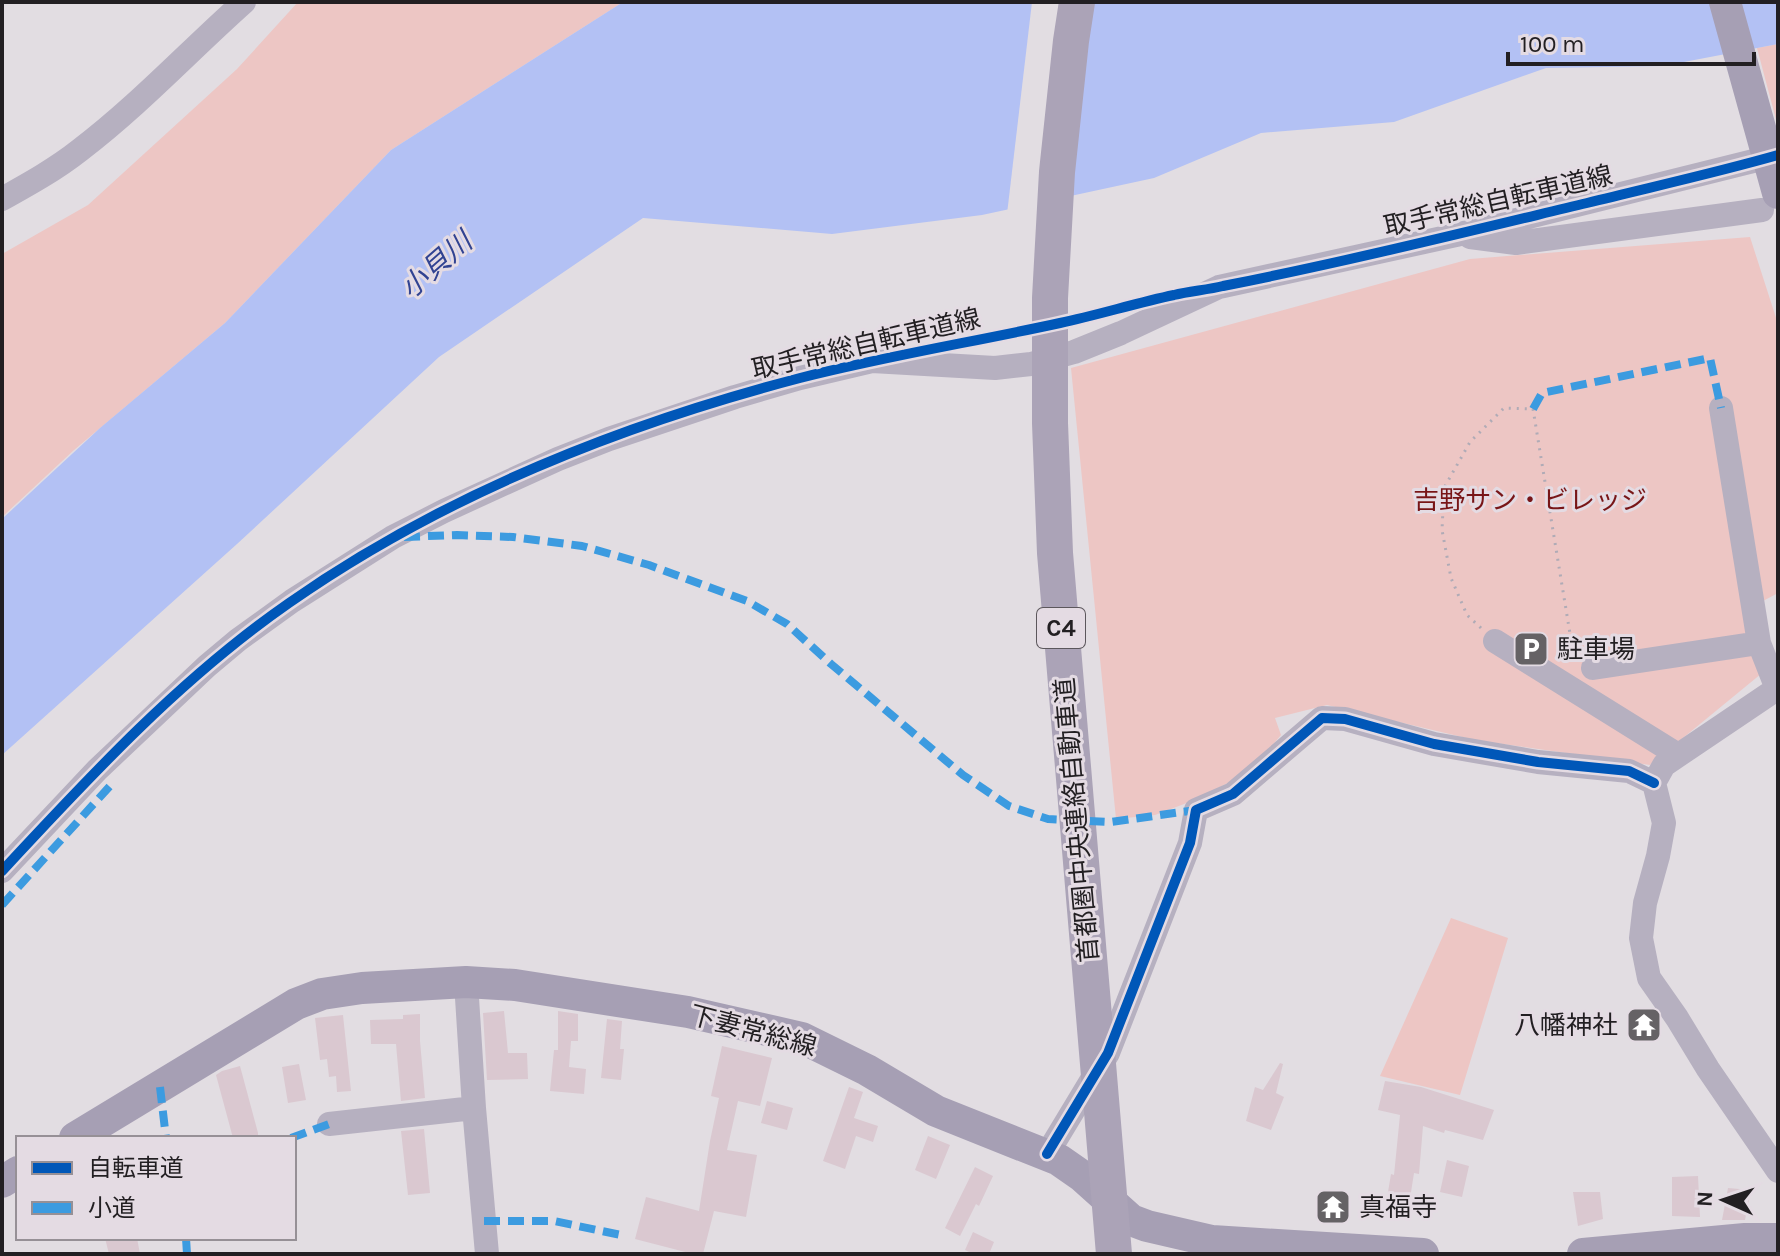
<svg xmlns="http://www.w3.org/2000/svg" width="1780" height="1256" font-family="Karla,'Noto Sans JP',sans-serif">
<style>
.green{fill:#edc6c4}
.water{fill:#b3c1f4}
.pier{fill:#e2dde2}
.building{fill:#dac8d0}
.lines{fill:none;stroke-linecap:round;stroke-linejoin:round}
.path{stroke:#b0abb6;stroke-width:3;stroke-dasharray:2 6;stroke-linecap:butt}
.minor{stroke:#b6b0c0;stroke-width:24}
.major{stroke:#a69fb4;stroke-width:32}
.highway{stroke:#aba3b7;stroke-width:36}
.quiet{stroke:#3c9be0;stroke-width:8;stroke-dasharray:16 8;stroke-linecap:butt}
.cycleway-casing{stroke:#e4dbe3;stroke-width:15}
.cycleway{stroke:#0057b8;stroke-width:10}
.labels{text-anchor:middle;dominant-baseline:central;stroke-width:6;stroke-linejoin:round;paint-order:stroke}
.shield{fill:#e4dbe3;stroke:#5c575c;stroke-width:2}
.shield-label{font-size:24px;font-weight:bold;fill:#221f22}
.street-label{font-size:26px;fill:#221f22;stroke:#e4dbe3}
.park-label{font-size:26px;fill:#781517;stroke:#e4dbe3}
.poi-label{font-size:26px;fill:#221f22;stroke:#e4dbe3;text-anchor:start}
.water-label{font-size:28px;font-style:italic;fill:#314392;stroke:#e4dbe3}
</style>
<rect width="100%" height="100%" fill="#e2dde2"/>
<path class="green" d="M298,2H623L391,150L225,323L74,450L2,517V254L88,205L237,69Z
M1778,44V127L1757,48Z
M1750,237L1778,324V593L1763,601L1772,652L1778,657V660L1650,765L1475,740L1327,705L1275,718L1281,735L1250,772L1192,801L1155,815L1116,819L1071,368L1470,259Z
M1451,918L1508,938L1460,1095L1380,1076Z"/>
<path class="water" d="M623,2H1778V44L1663,66L1546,68L1394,122L1261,133L1154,178L982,215L832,234L643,218L439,357L237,544L2,755V519L100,428L225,323L391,150Z"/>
<path class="pier" d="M1032,2H1090L1068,201L1007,214Z"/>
<path class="building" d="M504,1011L508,1053H527L528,1079L487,1080L483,1013Z
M558,1011L578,1014V1041H571L569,1067L586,1069L584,1094L550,1091L554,1050H558Z
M420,1014V1041L425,1098L401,1101L396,1044H371L370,1020L403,1019V1015Z
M343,1015L351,1091L337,1092L336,1076L329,1077L327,1059L320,1060L315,1018Z
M607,1019L622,1021L620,1049H624L621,1080L601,1078Z
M722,1046L772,1058L760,1106L738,1101L727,1150L757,1155L746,1217L714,1211L703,1254H693L635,1239L646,1197L699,1211L710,1141L719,1098L711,1096Z
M1280,1063L1283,1064L1276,1093L1284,1097L1271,1130L1246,1121L1255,1087L1263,1090Z
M299,1064L306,1100L288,1103L282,1067Z
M240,1066L258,1133V1138H233L216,1075L222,1071Z
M1385,1081L1421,1087L1494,1110L1483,1140L1445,1130L1444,1133L1423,1126L1419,1174L1414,1173L1409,1205L1386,1204L1391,1174L1394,1175L1400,1115L1378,1110Z
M849,1087L863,1092L854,1118L878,1126L873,1142L856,1136L845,1169L823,1161Z
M767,1101L793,1108L787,1130L761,1123Z
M424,1129L430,1193L408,1195L401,1131Z
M928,1136L950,1145L936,1179L915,1170Z
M1447,1160L1469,1166L1462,1197L1440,1192Z
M975,1167L993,1176L979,1206L976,1204L960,1236L945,1228Z
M1698,1176L1700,1217L1672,1216V1177Z
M1728,1188L1751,1190L1745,1220H1722Z
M1573,1192H1600L1603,1219L1578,1226Z
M973,1232L994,1242L989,1254H973L965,1250Z
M105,1238H137L140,1254H109Z"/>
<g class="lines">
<path class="path" d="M1481,628L1467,615L1451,578L1442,530L1444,488L1470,442L1504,408L1533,409L1574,658"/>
<path class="minor" d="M2,199C29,184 56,169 80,150C139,105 189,51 244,2
M1470,237L1516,243L1762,210
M1721,408L1759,643L1777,689
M1495,641L1678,755
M1593,668L1759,643
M1778,688L1664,765L1654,783L1664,823L1658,856L1645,903L1641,938L1649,978L1677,1018L1708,1069L1778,1171
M2,871L97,770L207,666L238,640L292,601L393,537L444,511L558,459L609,439L735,397L800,378L872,361L995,368L1031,364L1074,352L1121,333L1219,287L1456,235L1778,155
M466,982L474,1108L487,1254
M329,1124L474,1108
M1047,1154L1108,1053L1190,843L1196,810L1233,794L1322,718L1345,719L1434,744L1538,762L1629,771L1654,783"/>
<path class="major" d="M1725,2L1778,193
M75,1138L296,1004L322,994L362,988L466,982L515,985L688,1012L802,1038L867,1070L936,1111L1059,1160L1082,1176L1131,1220L1147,1226L1212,1241L1423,1254
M2,1182L18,1172
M1583,1254L1745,1239H1778"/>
<path class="highway" d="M1077,2L1071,41L1057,172L1050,298V423L1055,553L1114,1254"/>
<path class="quiet" d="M1533,409L1542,393L1710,358L1721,408
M404,537L457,535L513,537L582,546L649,565L747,601L787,624L831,664L963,775L1009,806L1048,819L1111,822L1196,810
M2,905L110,786
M160,1087L166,1138
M291,1138L329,1124
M484,1221H554L621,1235
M186,1238L187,1254"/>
<defs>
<path id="cycleway" d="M2,871C91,775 181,678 289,603C442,496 620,425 800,378C886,356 973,342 1060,323C1098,315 1136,303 1174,295C1190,291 1207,290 1223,286C1345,262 1466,232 1587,203C1651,187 1715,173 1778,155
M1047,1154L1108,1053L1190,843L1196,810L1233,794L1322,718L1345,719L1434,744L1538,762L1629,771L1654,783"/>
</defs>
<use href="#cycleway" class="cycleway-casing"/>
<use href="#cycleway" class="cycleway"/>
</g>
<defs>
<symbol id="parking-square" viewBox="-11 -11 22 22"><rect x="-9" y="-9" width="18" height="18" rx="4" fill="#656265" stroke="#e4dbe3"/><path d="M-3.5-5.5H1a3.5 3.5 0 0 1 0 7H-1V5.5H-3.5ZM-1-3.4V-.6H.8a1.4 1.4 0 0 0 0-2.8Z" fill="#fff"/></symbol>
<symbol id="temple-square" viewBox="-11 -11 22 22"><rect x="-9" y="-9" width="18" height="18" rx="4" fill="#656265" stroke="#e4dbe3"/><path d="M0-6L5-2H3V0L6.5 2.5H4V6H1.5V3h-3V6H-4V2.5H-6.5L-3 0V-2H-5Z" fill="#fff"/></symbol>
</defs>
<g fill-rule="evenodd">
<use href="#parking-square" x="1511" y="629" width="40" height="40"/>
<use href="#temple-square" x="1624" y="1005" width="40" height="40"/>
<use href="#temple-square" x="1313" y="1187" width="40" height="40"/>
</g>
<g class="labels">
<rect class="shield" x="1037" y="608" width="48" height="40" rx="6"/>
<g class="shield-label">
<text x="1061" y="628">C4</text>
</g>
<g class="street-label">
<text transform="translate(1498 201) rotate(-13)">取手常総自転車道線</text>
<text transform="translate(866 344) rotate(-13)">取手常総自転車道線</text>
<text transform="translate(1077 820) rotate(-95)">首都圏中央連絡自動車道</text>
<text transform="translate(753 1031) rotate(15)">下妻常総線</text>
</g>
<g class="park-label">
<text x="1530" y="500">吉野サン・ビレッジ</text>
</g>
<g class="poi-label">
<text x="1557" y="649">駐車場</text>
<text x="1618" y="1025" text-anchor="end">八幡神社</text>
<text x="1359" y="1207">真福寺</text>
</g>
<g class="water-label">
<text transform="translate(436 265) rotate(-41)">小貝川</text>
</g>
</g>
<rect width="1780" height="1256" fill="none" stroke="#221f22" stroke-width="8"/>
<rect x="16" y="1136" width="280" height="104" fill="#e4dbe3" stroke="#969096" stroke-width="2"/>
<rect x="32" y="1162" width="40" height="12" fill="#0057b8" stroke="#969096" stroke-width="2"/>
<text x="88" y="1176" font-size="24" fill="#221f22">自転車道</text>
<rect x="32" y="1202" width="40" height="12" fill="#3c9be0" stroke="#969096" stroke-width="2"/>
<text x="88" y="1216" font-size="24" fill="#221f22">小道</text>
<g transform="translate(1724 1200) rotate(273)" stroke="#e4dbe3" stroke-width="6" paint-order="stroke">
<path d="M0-6L14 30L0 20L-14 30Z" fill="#221f22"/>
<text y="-12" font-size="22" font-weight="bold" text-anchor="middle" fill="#221f22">N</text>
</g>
<path d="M1508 52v12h246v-12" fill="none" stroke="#221f22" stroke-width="4"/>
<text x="1520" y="52" font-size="24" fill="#221f22" stroke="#e4dbe3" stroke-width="6" paint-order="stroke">100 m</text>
</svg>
